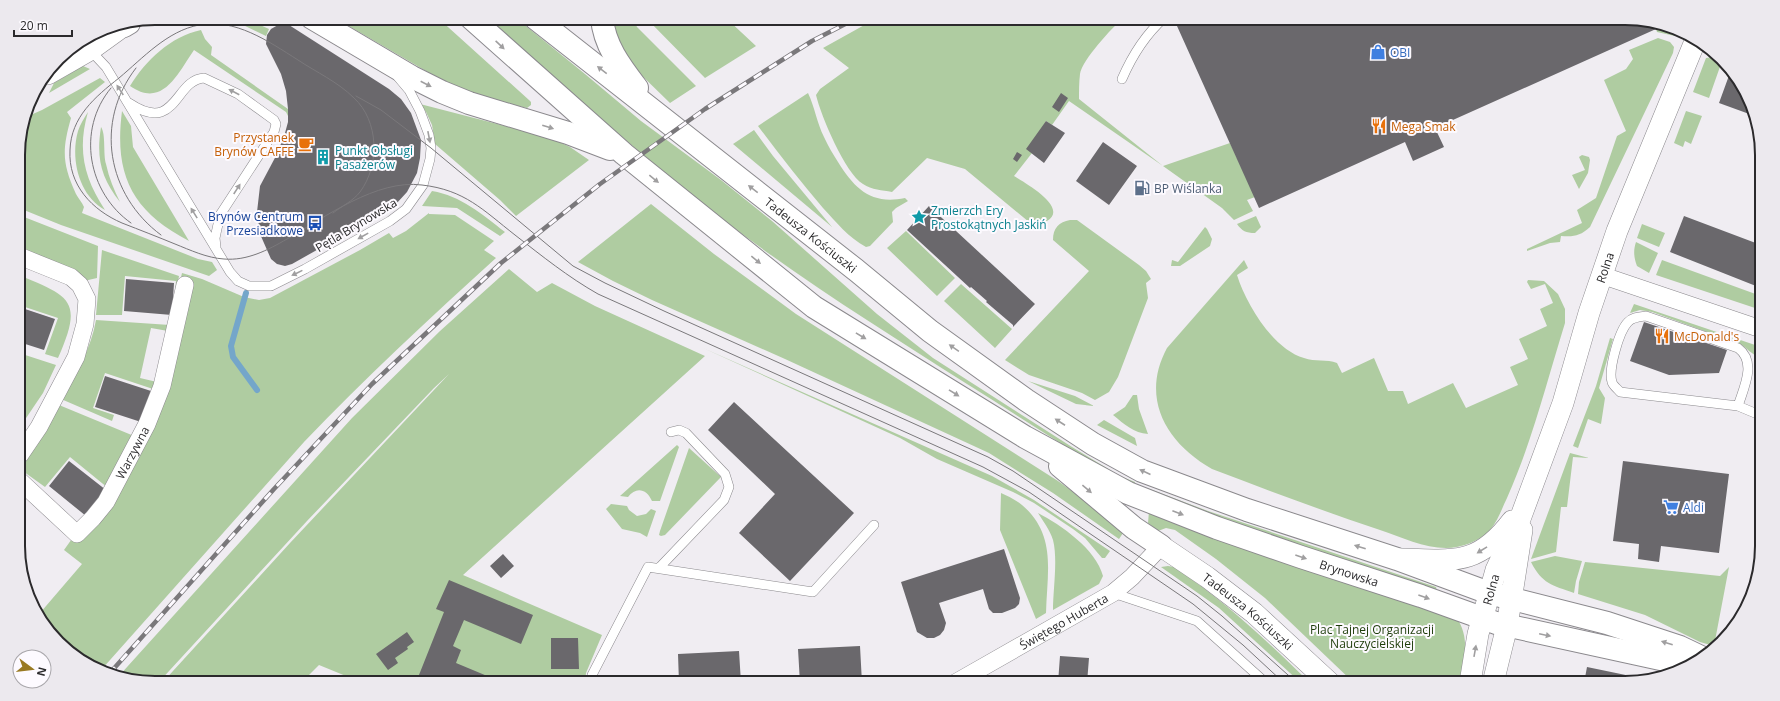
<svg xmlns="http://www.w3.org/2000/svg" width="1780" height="701" font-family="'Open Sans',sans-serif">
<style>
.green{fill:#afcca1}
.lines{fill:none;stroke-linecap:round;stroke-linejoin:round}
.stream{stroke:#74a6ca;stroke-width:6}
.building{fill:#6a686c}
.service-casing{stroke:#8b898d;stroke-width:10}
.minor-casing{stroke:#8b898d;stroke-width:18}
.tertiary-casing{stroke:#8b898d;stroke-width:22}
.secondary-casing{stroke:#8b898d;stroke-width:24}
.service{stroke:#fff;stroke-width:9}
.minor{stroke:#fff;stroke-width:17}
.tertiary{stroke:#fff;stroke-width:21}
.secondary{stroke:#fff;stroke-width:22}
.tram{stroke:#7a787b;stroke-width:1}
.rail-casing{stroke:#7a787b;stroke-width:4.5}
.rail{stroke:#fdfaff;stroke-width:3;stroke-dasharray:9;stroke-linecap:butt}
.oneway{fill:#a09fa0}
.labels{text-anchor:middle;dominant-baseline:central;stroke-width:4;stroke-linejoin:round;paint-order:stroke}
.shop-label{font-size:12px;fill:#366cbe;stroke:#fdfaff;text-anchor:start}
.food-label{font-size:12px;fill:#c56008;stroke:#fdfaff;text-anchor:start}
.culture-label{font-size:12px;fill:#0d838f;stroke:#fdfaff;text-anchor:start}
.service-label{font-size:12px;fill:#4e5e75;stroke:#fdfaff;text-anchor:start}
.transit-label{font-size:12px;fill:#164399;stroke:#fdfaff;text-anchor:end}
.street-label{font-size:12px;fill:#2b2a2c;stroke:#fdfaff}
.park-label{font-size:12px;fill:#1e3c0a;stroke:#fdfaff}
.rim{fill:none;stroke:#2b2a2c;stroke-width:2}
</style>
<rect width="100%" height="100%" fill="#f0edf2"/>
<path class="green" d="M219,18H245L269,29L266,36L239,23L219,20Z
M335,18H438L529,100L531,102V105L527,108L459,92L438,78Z
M487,18H516L585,74L641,121L721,180L772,221L877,314L933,358L1072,447L1120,476L1135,482V488C1078,456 1023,419 967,384C882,330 797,277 717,215C638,153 562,85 487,18Z
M613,18H632L637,27L696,86L670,103L631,65L615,36Z
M646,18H726L756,46L705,78Z
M877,18H1123C1112,28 1082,60 1080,74C1079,82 1079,91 1079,99L1163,166L1230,143L1255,197L1247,200L1253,211L1234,220L1222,208L1163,166L1069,101L1052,125L1046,121L1032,153L1014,176C1023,182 1070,207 1047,221C1041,225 1035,224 1029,222L965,169L927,158L892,192C882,190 872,190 863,184C845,173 821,116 816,95L820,89L849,68L823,48Z
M1665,25L1678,30L1675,36L1657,32L1656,29Z
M201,30L205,39L212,47L211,55L288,109V116L286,112L194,50C178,73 163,109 130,86C146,60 170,37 201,30Z
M1658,38L1670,42L1674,47L1673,53L1590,227C1580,236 1574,237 1561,236L1560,242L1550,243L1527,251V249L1582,223L1577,210L1596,198L1617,136L1626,131L1604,80L1626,69L1633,59L1629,50Z
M1714,57L1722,61L1709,98L1693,92L1706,58Z
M83,66L90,69L49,93L54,83Z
M100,78L105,82L67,112L71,118C62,150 62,163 76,194C78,198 82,202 84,207L82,213L198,259L212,262L217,270L209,276L61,225L19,208L18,146L26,117L42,110Z
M808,93C815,108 817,123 824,137C828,146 833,154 838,162C855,189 871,205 905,198L908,201L896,208L892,212L893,222L870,246L866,247C849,238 836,222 823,208C800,181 779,154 758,126Z
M420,104L551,138L570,147L589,160L516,216L500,200L435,144L432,125L426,112Z
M122,111L131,126L133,147L189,241C131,211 114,174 122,111Z
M1686,111L1702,116L1691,144L1685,141L1683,147L1674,143Z
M88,112C77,150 84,178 105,210C79,196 70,159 78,131C80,125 84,118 88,112Z
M101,127C106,134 103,154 106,164C109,178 114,190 120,202C101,178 96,158 101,127Z
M754,130L773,156L832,227L733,144Z
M1582,155L1589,157L1590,160L1588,173L1579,189L1572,175L1585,170L1579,157Z
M432,191C461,196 482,214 505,232L500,236L457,208L422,206Z
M651,204L714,254L796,314L1058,481L1076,494L1123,533L1119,539L1053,493L989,453L785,359L652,300L613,281L578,262Z
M429,213V214L455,215L494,241L484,250L496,258C430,318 365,378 304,442L102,669L52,636L40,613L82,564L64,550L145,436L182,273L202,279L244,297L259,300L270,298L360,250L389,233L393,238L406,231Z
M19,215L98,246L97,278L84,281L68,270L19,246Z
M1256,216L1261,227L1255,233C1246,233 1242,231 1237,224Z
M1070,220H1077L1139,265L1146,271L1151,279L1146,283L1148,298L1118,377L1109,392L1095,400L1082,393L1029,375L1005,360L1089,271L1053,240C1053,228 1059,222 1070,220Z
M1642,224L1665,233L1659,247L1637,238Z
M1205,227L1207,229L1212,239L1210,246L1180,266H1171L1172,260L1178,262Z
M906,231L955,278L937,296L887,248Z
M1636,242L1658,253L1649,273L1637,266C1634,258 1633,251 1636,242Z
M102,250L179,276L174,305L176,281L125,276L122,315H96Z
M1244,260L1248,268L1237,275C1246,304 1273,349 1304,358C1315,362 1327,359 1337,363L1342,373L1374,358L1388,391H1403L1408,404L1453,383L1466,408L1518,385L1510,367L1528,359L1519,339L1547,326L1540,309L1553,303L1545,284L1531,289L1527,282L1528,280L1544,281L1558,294L1565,309V323C1547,381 1532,442 1507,498C1502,508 1498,521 1490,530C1480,541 1461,548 1446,548C1424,548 1401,537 1380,530C1323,511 1267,490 1212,469C1166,443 1140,398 1167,348Z
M1662,260L1761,296V310L1656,275Z
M509,269L537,292L552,283L595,306L705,356L463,575L602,635L586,673L585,683H363L319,665L301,683H162L290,543L449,374L434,388L307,521L158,683L118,677L352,418L440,331Z
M19,275C72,297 83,301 58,358L45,354L58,318L19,305Z
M961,284L1012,329L995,348L944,301Z
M1634,304L1761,347L1759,357C1751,354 1747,348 1740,344L1652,312L1640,310L1630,313Z
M96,320L170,325L168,331L151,328L140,378L157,382L153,389L105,373L93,408L114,415L112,421L61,399C76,374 91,349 96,320Z
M1610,338L1613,339L1599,388L1605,398L1601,424L1588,419L1578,448L1573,446L1596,386Z
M703,348L992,476L1034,500L1110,551L1105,558H1102L1085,538L1073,529L1034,503L1013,492L937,459L900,438Z
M19,353L56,365L43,393L20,427Z
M1028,381L1075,396L1094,406L1076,404Z
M1133,395H1137L1139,409L1148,434C1134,433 1124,424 1113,415L1125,407Z
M59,405L134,436L108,488L70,457L45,487L20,469Z
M1104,420L1135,438L1137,446L1097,425Z
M677,445L679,447L660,501H652C647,489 636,486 628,497L620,496Z
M689,448L721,477L665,535L661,536L659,535L660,531Z
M1570,453L1589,458L1573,457L1567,507H1561L1556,552L1531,559Z
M1147,488L1208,511L1436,587L1437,591L1436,592L1146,494Z
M1001,493C1008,496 1016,500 1022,505C1057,535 1047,572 1046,613L1036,619L1000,530Z
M611,504L627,506L629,510L637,516L646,514L651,509L656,511L647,537L640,533L622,529L606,509Z
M1149,511L1456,617C1471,638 1464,660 1460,683H1354L1265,598L1216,559L1175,530L1166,528L1158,531L1148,523Z
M1038,513C1061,525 1096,549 1103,576L1099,584L1053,610C1053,590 1058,559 1053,540C1050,530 1043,521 1038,513Z
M1555,556L1582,561L1576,581L1574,593C1552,585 1542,584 1531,562Z
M1585,562L1720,576L1729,567L1714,646L1700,642L1645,615L1578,594L1579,582Z
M1168,566L1174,567C1226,602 1265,639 1310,683H1301L1219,608L1161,567Z"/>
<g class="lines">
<path class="stream" d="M246,293L231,346L233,357L257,390"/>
</g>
<path class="building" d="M1195,18H1625L1653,23L1656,29L1435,128L1444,147L1413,161L1405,142L1259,208L1177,26Z
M278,25H289L389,89L401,99L411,113L421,140L420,158L417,173L407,192L396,204L386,211L292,264L285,266L277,264L271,259L260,234L257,212L260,186L277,154L285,133L288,122V109L286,91L281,74L266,44L267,35L271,29Z
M1731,70L1734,71L1752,115L1719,103Z
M1061,93L1068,98L1059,112L1052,107Z
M1046,121L1065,133L1044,163L1026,149Z
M1103,142L1137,166L1109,205L1076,181Z
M1017,152L1022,155L1017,162L1013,159Z
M929,206L1035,304L1013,327V325L986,302L987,301L971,287L970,288L907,230Z
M1684,216L1761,245V288L1670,252Z
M126,279L174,283L172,315L124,311Z
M19,307L55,319L44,350L19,342Z
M1644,322L1727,350L1719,373L1669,375L1630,361Z
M105,376L151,391L141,422L95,407Z
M734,402L854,513L790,581L739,533L775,494L708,430Z
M69,461L106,490L86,516L49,486Z
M1623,461L1729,474L1719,553L1661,546L1659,562L1638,559L1639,544L1613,541Z
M1004,549L1020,598L1019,604L1015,608L1002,613H993L989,609L983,589L939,603L946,623L944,630L940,635L934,638H927L917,632L901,582Z
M503,554L514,566L501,578L490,566Z
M449,580L533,615L521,644L464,620L453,646L461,650L456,663L504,683H423L417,680L444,612L436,609Z
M407,632L414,642L407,647L408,649L395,658L398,663L388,670L376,654Z
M551,638H578L579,669H551Z
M860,646L862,683H800L798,649Z
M739,651L741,683H679L678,654Z
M1060,656L1089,658L1087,683H1058Z
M1587,667L1645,679V681L1634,683H1584Z
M1011,675L1017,683H1000L1005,679Z
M1198,675L1202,679L1205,677L1211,683H1189Z"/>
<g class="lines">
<defs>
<path id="service" d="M73,47L90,50L106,67L230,272L238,281L249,286H271L305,269L390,221L406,209L423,185L430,159L431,148L429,135L420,111L409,90L398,77
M1122,79C1132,56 1145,35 1164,18
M129,103C177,135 174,80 204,78L238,94L274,120L276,124L274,132L220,215L215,238L216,247
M1738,406C1744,387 1757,362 1738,348L1646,316C1639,317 1633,317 1628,322C1619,331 1608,370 1612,382C1613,386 1618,389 1620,392L1738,406L1762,416
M659,568L724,500L729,487L725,474L686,433L679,430L671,432
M1113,593L1197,621L1266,683
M592,683V675L648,567L813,592L874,525"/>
<g id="minor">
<path d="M19,256L71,277L80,285L87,299L85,324L76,357L39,427L20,455"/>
<path d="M1601,275L1761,329"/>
<path id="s1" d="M20,481L77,534L93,518L106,502L147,424L162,386L185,285"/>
<path id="s2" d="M955,683L1113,593L1132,577L1161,546"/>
</g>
<g id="tertiary">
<path d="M48,74L90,50L126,24"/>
<path id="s3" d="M1161,546L1207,577L1254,613L1330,683"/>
<path d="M1401,559C1453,560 1477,567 1512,521"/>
<path id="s4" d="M1470,683L1478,634L1496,570L1520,519L1563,403L1589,313L1617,231L1696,39"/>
<path d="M1493,683L1507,626L1522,530"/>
</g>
<g id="secondary">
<path d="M312,18L412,77L442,92L469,103L568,133L610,149"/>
<path id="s5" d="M471,18L624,154L814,307L1025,437L1128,493L1217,528L1301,557L1421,596L1496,623L1688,665"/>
<path id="s6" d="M535,18L856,270L930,331L1026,400L1093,444L1142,471L1247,510L1397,559L1489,593L1607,623L1680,647L1703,658"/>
<path d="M602,18C604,45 621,67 637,88"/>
<path d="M124,26L129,23"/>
<path d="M1060,466L1134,528L1161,546"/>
</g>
</defs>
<use href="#service" class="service-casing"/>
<use href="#minor" class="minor-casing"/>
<use href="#tertiary" class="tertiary-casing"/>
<use href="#secondary" class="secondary-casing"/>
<use href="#service" class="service"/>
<use href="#minor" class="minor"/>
<use href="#tertiary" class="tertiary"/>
<use href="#secondary" class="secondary"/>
<path class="tram" d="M136,68C94,122 107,195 161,235
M111,88C76,130 88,193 131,223
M356,96L381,110L431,148L573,266L605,283L664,311L988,457L1013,471L1197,596L1222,616L1297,683
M333,213C342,206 353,201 360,192C380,165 379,121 354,98C338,82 316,72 298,60C268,41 235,18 199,25C167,31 143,58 119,78C95,97 71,117 70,150C68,185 92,210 122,223C140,230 158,237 175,244C190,250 207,258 224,259C247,261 268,250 287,239C325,217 377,179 422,185C465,190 483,210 515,235C542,256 568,277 598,294L983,467L1029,492L1193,604L1243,645L1284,683"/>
<defs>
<path id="rail" d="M109,674L274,489L372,384L501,263L600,184L705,109L812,41L857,18"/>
</defs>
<use href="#rail" class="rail-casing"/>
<use href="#rail" class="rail"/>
</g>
<defs><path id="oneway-solid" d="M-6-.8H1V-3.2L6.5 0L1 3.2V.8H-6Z"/></defs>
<g class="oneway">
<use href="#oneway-solid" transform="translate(500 45) rotate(43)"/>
<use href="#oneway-solid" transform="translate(602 70) rotate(-142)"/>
<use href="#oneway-solid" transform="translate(426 84) rotate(27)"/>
<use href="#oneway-solid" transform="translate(120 90) rotate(-123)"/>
<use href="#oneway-solid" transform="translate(234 92) rotate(-152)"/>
<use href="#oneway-solid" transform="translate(548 127) rotate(17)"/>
<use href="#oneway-solid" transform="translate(429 137) rotate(79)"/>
<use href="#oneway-solid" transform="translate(654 179) rotate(39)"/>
<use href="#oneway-solid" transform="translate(237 189) rotate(-57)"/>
<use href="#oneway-solid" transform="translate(753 189) rotate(-142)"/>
<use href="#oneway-solid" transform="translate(194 213) rotate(-122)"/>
<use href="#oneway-solid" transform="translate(363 236) rotate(151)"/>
<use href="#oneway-solid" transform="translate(756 260) rotate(39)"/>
<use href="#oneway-solid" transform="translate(297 273) rotate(154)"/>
<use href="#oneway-solid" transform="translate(861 336) rotate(31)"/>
<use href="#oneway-solid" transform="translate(954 348) rotate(-145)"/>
<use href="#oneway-solid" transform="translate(954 393) rotate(32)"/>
<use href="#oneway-solid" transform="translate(1060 422) rotate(-147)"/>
<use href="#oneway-solid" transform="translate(1145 472) rotate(-156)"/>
<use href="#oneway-solid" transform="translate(1087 489) rotate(40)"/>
<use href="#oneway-solid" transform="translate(1178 513) rotate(21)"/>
<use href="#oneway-solid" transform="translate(1360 547) rotate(-162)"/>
<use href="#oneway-solid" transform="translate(1482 550) rotate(148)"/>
<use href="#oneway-solid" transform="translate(1301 557) rotate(19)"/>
<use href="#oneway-solid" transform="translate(1424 597) rotate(20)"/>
<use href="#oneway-solid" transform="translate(1545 635) rotate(12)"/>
<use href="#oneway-solid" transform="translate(1667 643) rotate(-162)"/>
<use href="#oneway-solid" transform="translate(1475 651) rotate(-80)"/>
</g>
<defs>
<symbol id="shop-bare" viewBox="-9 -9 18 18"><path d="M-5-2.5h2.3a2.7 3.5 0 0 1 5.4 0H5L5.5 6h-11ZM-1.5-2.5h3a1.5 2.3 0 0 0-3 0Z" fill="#3f7fe0" stroke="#fdfaff" stroke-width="2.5" paint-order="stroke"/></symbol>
<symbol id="restaurant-bare" viewBox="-9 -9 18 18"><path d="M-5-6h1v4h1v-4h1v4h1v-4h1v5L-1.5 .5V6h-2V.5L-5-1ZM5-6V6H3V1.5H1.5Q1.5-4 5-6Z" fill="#e8710a" stroke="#fdfaff" stroke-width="2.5" paint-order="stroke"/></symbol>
<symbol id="cafe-bare" viewBox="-9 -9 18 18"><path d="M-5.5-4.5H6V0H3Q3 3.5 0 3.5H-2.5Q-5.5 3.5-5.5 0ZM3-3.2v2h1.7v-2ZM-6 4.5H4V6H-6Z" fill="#e8710a" stroke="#fdfaff" stroke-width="2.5" paint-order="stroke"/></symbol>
<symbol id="building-bare" viewBox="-9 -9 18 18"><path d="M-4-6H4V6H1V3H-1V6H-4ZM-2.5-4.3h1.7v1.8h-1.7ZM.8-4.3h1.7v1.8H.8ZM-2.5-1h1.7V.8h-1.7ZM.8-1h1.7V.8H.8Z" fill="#0f9aa8" stroke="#fdfaff" stroke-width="2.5" paint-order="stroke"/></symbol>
<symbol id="fuel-bare" viewBox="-9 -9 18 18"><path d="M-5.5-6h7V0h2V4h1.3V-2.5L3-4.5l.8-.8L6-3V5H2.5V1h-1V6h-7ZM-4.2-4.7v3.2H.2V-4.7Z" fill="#5c6f8a" stroke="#fdfaff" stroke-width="2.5" paint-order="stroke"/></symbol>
<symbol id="sight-bare" viewBox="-9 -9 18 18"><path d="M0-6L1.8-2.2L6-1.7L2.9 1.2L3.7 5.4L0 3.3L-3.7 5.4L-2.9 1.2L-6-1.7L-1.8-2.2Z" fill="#0f9aa8" stroke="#fdfaff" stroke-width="2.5" paint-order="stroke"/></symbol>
<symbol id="bus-bare" viewBox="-9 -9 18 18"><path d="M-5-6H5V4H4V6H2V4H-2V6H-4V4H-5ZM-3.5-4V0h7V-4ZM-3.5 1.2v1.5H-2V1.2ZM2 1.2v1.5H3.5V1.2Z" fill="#1a4fb4" stroke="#fdfaff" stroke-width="2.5" paint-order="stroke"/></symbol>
<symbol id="supermarket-bare" viewBox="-9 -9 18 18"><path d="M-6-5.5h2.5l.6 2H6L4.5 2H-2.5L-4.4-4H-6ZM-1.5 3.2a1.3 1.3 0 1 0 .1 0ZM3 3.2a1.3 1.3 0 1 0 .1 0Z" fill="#3f7fe0" stroke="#fdfaff" stroke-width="2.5" paint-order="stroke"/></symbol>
</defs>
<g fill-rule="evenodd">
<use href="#shop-bare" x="1367" y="41" width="22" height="22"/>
<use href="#restaurant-bare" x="1368" y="115" width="22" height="22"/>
<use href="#cafe-bare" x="295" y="133" width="22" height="22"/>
<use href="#building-bare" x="312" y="146" width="22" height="22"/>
<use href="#fuel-bare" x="1131" y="177" width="22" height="22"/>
<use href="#sight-bare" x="908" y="206" width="22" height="22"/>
<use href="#bus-bare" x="304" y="212" width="22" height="22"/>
<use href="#restaurant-bare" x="1651" y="325" width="22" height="22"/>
<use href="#supermarket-bare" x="1660" y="496" width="22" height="22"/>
</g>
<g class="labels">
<g class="shop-label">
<text x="1390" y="52">OBI</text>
<text x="1683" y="507">Aldi</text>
</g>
<g class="food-label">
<text x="1391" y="126">Mega Smak</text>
<text x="294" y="137" text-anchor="end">Przystanek<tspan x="294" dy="14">Brynów CAFFE</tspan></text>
<text x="1674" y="336">McDonald's</text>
</g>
<g class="culture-label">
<text x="335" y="150">Punkt Obsługi<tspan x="335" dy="14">Pasażerów</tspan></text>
<text x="931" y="210">Zmierzch Ery<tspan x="931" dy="14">Prostokątnych Jaskiń</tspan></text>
</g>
<g class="service-label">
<text x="1154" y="188">BP Wiślanka</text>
</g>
<g class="transit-label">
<text x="303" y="216">Brynów Centrum<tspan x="303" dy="14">Przesiadkowe</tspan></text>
</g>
<g class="street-label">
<text transform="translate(356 225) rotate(-31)">Pętla Brynowska</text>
<text stroke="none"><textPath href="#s6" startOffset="351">Tadeusza Kościuszki</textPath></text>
<text stroke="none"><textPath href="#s4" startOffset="438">Rolna</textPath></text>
<text stroke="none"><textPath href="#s1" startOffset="177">Warzywna</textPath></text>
<text stroke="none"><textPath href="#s5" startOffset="1049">Brynowska</textPath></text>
<text stroke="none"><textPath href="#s4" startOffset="96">Rolna</textPath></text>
<text stroke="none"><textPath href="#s3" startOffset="109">Tadeusza Kościuszki</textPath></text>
<text stroke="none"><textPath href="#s2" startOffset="125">Świętego Huberta</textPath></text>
</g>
<g class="park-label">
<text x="1372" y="629">Plac Tajnej Organizacji<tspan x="1372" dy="14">Nauczycielskiej</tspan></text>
</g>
</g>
<path d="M0 0H1780V701H0ZM155 25H1625A130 130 0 0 1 1755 155V546A130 130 0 0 1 1625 676H155A130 130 0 0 1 25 546V155A130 130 0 0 1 155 25Z" fill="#ece9ee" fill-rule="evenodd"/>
<path class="rim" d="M155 25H1625A130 130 0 0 1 1755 155V546A130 130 0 0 1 1625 676H155A130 130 0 0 1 25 546V155A130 130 0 0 1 155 25Z"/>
<g transform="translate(32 669) rotate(105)"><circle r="19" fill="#fdfaff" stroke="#a9a7ab"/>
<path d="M0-3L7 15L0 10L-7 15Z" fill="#997a23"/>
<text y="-6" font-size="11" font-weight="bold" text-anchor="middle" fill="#2b2a2c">N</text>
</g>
<path d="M14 30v6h58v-6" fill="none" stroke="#2b2a2c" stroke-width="2"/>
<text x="20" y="30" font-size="12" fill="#2b2a2c" stroke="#fdfaff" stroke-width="3" paint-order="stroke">20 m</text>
</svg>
